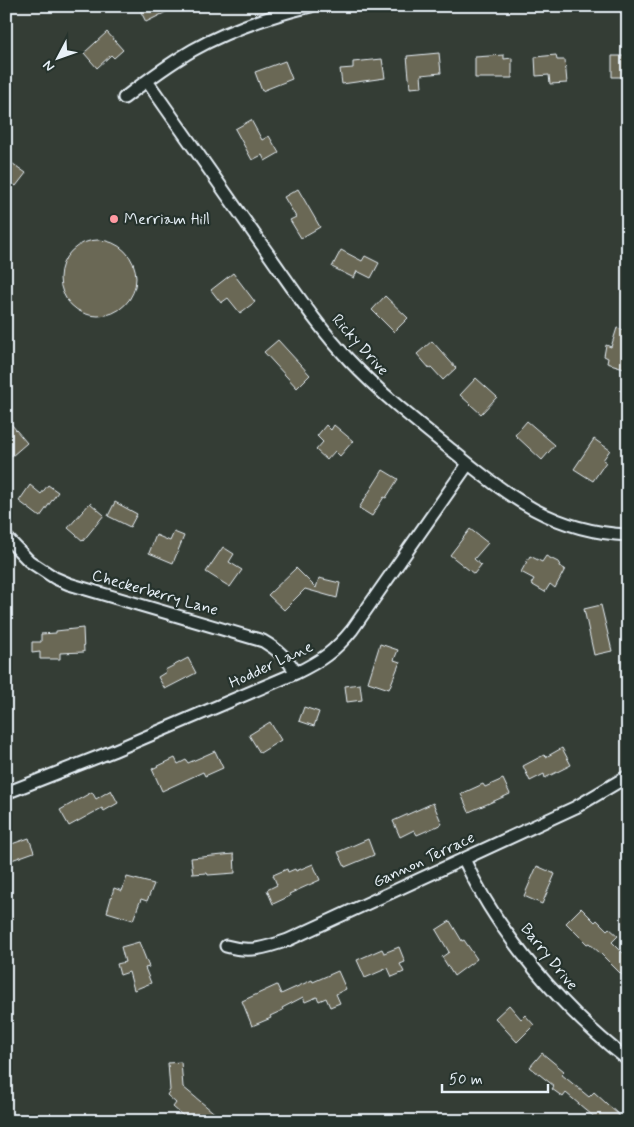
<svg xmlns="http://www.w3.org/2000/svg" width="634" height="1127" font-family="Mynerve,sans-serif">
<style>
.building{fill:#6b6754;stroke:#e8f1f8}
.lines{fill:none;stroke-linecap:round;stroke-linejoin:round}
.minor-casing{stroke:#e8f1f8;stroke-width:15}
.minor{stroke:#26332d;stroke-width:11}
.poi-dot{fill:#ff9aa2;stroke:#26332d;stroke-width:2}
.labels{text-anchor:middle;dominant-baseline:central;stroke-width:4.5;stroke-linejoin:round;paint-order:stroke}
.poi-label{font-size:16px;fill:#e8f1f8;stroke:#26332d;text-anchor:start}
.street-label{font-size:16px;fill:#e8f1f8;stroke:#26332d}
</style>
<rect width="100%" height="100%" fill="#343d35"/>
<filter id="ink" filterUnits="userSpaceOnUse"><feTurbulence type="fractalNoise" baseFrequency=".02" numOctaves="2"/><feDisplacementMap in="SourceGraphic" scale="10" xChannelSelector="R" yChannelSelector="G"/><feConvolveMatrix kernelMatrix="1 2 1 2 8 2 1 2 1" color-interpolation-filters="sRGB"/></filter>
<g filter="url(#ink)">
<path class="building" d="M138,6H178L146,22Z
M107,32L123,50L114,58L111,55L97,68L84,53Z
M439,53L441,73L421,75L422,87L410,88L407,56Z
M504,55V59L512,58V78H475V57Z
M556,55L557,60H565L567,83L550,84L549,75L536,76L535,57Z
M612,56H628L627,77H612Z
M382,59L385,78L342,84L340,69L353,68V62Z
M285,61L292,79L262,91L255,72Z
M251,120L262,140L269,136L279,153L265,161L262,155L252,160L235,129Z
M6,159L26,173L16,186L13,184L6,194Z
M298,189L320,227L301,238L290,220L296,217L284,197Z
M60 278a38 38 0 1 1 76 0a38 38 0 1 1-76 0Z
M341,250L362,261L365,256L379,263L371,278L357,271L354,278L332,267Z
M233,273L255,302L240,313L228,298L221,303L211,290Z
M385,296L408,318L394,332L372,310Z
M617,328L628,331V356L624,368L607,363L608,358L604,356L606,345L611,347Z
M278,340L310,375L297,388L264,352Z
M432,341L456,368L443,380L432,368L430,369L417,354Z
M476,378L497,397L481,414L460,395Z
M6,418L27,443L12,456L6,449Z
M527,421L555,445L542,460L515,435Z
M326,425L331,430L334,425L353,441L340,456L335,451L327,460L316,450L323,442L317,436Z
M594,439L610,450L603,460L606,462L593,481L574,469Z
M383,470L398,479L386,498L384,497L372,516L359,508Z
M30,485L41,494L48,485L58,492L40,517L19,501Z
M115,502L137,514L130,527L108,516Z
M90,503L104,515L83,541L68,528Z
M470,529L488,543L474,559L481,565L474,574L450,555Z
M174,532L184,536L173,563L149,553L156,535L170,541Z
M223,547L234,554L229,562L242,570L230,587L206,572Z
M530,556L542,562L546,556L560,563L559,566L565,569L555,588L550,584L545,592L531,584L534,579L521,572Z
M296,568L316,588L319,578L340,583L337,598L305,589L284,610L268,595Z
M601,605L612,651L594,655L584,609Z
M83,628L84,652L60,653V659H40V652L32,653V642H41V634L56,633V631Z
M380,644L398,650L394,660L400,662L389,689L368,682Z
M188,658L196,673L165,689L158,677L166,672L165,670Z
M360,684L362,700L347,702L345,686Z
M304,707L319,712L314,726L299,721Z
M270,722L281,740L260,753L249,735Z
M562,748L571,765L545,778L544,774L530,781L523,766L544,755L546,757Z
M215,751L223,768L205,776L203,772L162,791L152,769L175,758L178,764L186,760L188,763Z
M503,779L510,794L469,812L461,794L483,784L485,787Z
M111,790L118,803L104,811L102,808L69,826L60,810L92,792L96,799Z
M433,803L442,824L417,835L414,830L400,837L393,821Z
M29,838L34,852L6,862V846Z
M368,839L374,855L345,867L338,852Z
M234,854L235,873L208,875L207,873L193,874L191,858Z
M313,864L320,880L289,894L290,896L273,904L267,890L277,885L273,875L287,869L288,872L295,869L296,871Z
M537,866L555,874L542,904L524,896Z
M127,877L154,884L147,901L141,899L133,920L107,912L114,888L122,891Z
M581,908L595,922L597,920L607,930L609,928L618,936L612,942L628,958V981L601,954L589,943L587,944L566,923Z
M450,921L462,941L464,940L477,959L454,976L442,957L449,952L436,930Z
M139,942L149,967L145,968L151,983L134,990L129,972L120,975L117,964L125,962L121,947Z
M399,947L405,962L400,964L404,972L392,977L388,968L365,978L357,960L382,949L384,953Z
M338,971L346,989L336,994L340,1003L330,1007L326,998L319,1001L317,997L305,1002L303,997L282,1008L283,1010L270,1016L271,1018L252,1026L242,1001L277,985L281,994L312,980L313,982Z
M509,1005L521,1019L525,1015L534,1025L517,1042L495,1018Z
M542,1053L564,1071L561,1074L589,1097L594,1092L619,1115L613,1121H599L566,1093L563,1097L552,1089L554,1086L530,1067Z
M181,1062L183,1087L224,1121H189L173,1107L176,1103L167,1095L170,1090L168,1063Z"/>
<g class="lines">
<defs>
<path id="minor" d="M147,81C185,136 224,190 262,245C290,284 316,325 349,360C381,394 418,423 454,452C509,497 554,532 628,535
M124,98C146,81 169,64 193,50C230,29 270,16 311,6
M6,537L29,561L55,578L69,584L263,641C277,649 288,658 296,673
M6,793L113,751L296,673C321,661 335,651 352,630L468,464
M464,859C497,933 564,1011 628,1060
M226,946C250,953 265,948 288,940L576,807L628,776"/>
</defs>
<use href="#minor" class="minor-casing"/>
<use href="#minor" class="minor"/>
</g>
</g>
<circle class="poi-dot" cx="114" cy="219" r="5"/>
<g class="labels">
<g class="poi-label">
<text x="124" y="219">Merriam Hill</text>
</g>
<g class="street-label">
<text transform="translate(360 345) rotate(48)">Ricky Drive</text>
<text transform="translate(155 593) rotate(16)">Checkerberry Lane</text>
<text transform="translate(271 665) rotate(-25)">Hodder Lane</text>
<text transform="translate(424 860) rotate(-25)">Gannon Terrace</text>
<text transform="translate(549 957) rotate(51)">Barry Drive</text>
</g>
</g>
<rect width="634" height="1127" fill="none" stroke="#26332d" stroke-width="25"/>
<rect x="12" y="12" width="609" height="1102" fill="none" stroke="#e8f1f8" stroke-width="2" filter="url(#ink)"/>
<g transform="translate(58 58) rotate(229)" stroke="#26332d" stroke-width="4" paint-order="stroke">
<path d="M0-4L9 19L0 12L-9 19Z" fill="#e8f1f8"/>
<text y="-8" font-size="14" font-weight="bold" text-anchor="middle" fill="#e8f1f8">N</text>
</g>
<path d="M442 1084v8h106v-8" fill="none" stroke="#e8f1f8" stroke-width="2.5"/>
<text x="449" y="1084" font-size="15" fill="#e8f1f8" stroke="#26332d" stroke-width="4" paint-order="stroke">50 m</text>
</svg>
